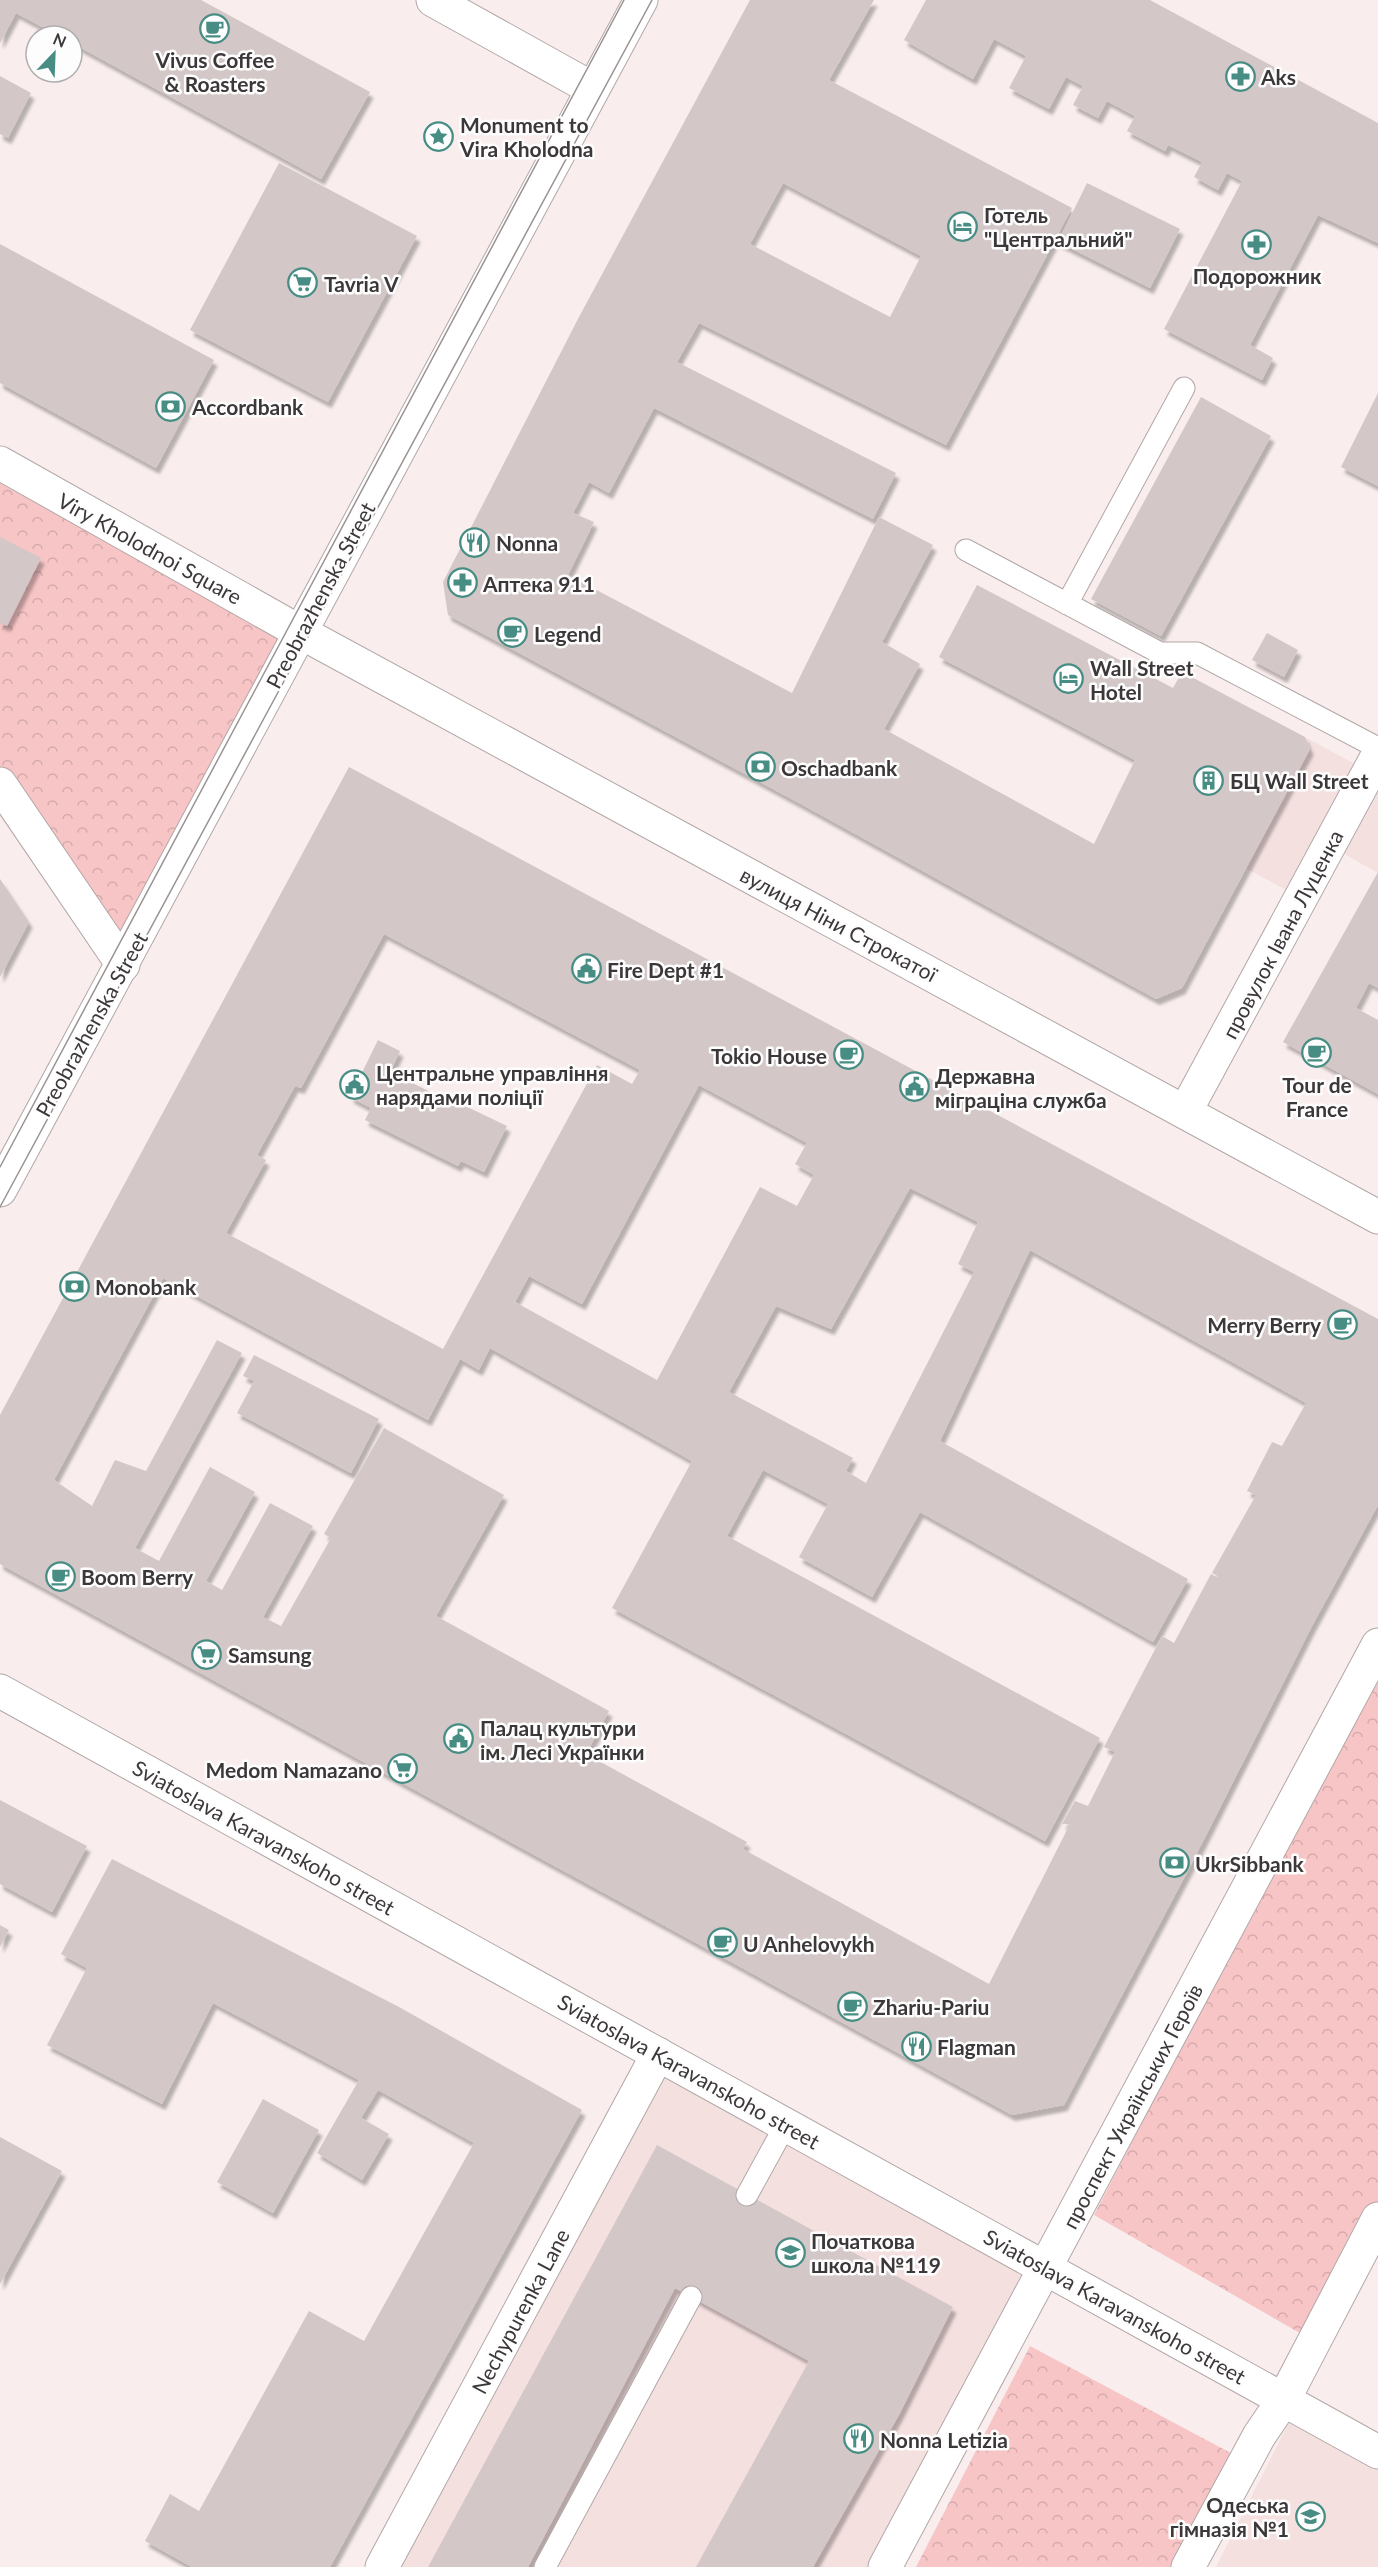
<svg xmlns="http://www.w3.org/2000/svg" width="1378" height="2567" font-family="Lato,sans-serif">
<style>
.built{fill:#f5e0e0}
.park{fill:url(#park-crowns)}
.building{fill:#d3c7c7;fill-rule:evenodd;filter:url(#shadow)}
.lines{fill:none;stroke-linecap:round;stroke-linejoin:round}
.lane-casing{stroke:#b2a7a7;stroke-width:23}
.street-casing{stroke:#b2a7a7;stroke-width:35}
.secondary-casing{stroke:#b2a7a7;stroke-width:35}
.lane{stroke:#fff;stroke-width:21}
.street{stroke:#fff;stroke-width:33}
.secondary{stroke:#fff;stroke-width:33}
.tram{stroke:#9b9393;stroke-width:1.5}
.labels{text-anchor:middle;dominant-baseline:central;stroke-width:5;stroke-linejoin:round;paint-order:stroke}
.poi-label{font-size:21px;font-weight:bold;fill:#3c3738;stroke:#fdfdfd;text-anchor:start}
.street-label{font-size:21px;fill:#3c3738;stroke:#fdfdfd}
</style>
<defs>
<pattern id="park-crowns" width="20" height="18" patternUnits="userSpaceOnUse" patternTransform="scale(1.5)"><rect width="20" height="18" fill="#f7c5c6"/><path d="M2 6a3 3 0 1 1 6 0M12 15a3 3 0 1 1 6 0" fill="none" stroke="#d5aaab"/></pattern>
<filter id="shadow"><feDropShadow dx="3.5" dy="6" stdDeviation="1.5" flood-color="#0004"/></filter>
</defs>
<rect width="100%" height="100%" fill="#f9eded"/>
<path class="built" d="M1182,672L1365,769L1298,896L1115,799Z
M1378,779V873L1339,851Z
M662,2067L1034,2270L875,2567H393Z
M1290,2420L1378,2465V2567H1216Z"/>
<path class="park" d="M0,463L301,632L123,965L0,784Z
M1378,1670V2202L1305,2336L1094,2215Z
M1030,2346L1242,2459L1184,2567H916Z"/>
<path class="building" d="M0,0H201L370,92L321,179L72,43V36H59L16,13L0,43Z
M750,0H874L829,80L1072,208L946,445L699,323L677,362L896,473L873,519L654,408L609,493L589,482L573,513L594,522L568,575L792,693L879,517L933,545L882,642L920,664L884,729L1094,844L1135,760L939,657L977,585L1173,688L1182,672L1305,737L1310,749L1182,988L1156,999L799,803L448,615L443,582L579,317ZM783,183L921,256L890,317L750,244Z
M926,0H1150L1378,123V243L1318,215L1250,345L1273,358L1262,380L1164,329L1242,181L1227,173L1218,190L1194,177L1202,162L1168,145L1165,151L1127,131L1135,116L1107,101L1098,118L1073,105L1083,86L1066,77L1049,109L1009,88L1026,56L994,39L973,79L942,62L904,40Z
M0,76L31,93L8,138L0,134Z
M279,163L417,236L328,402L190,330Z
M1087,183L1180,229L1150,288L1058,242Z
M0,244L214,360L156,468L0,383Z
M1378,393V486L1341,467Z
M1201,397L1271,436L1161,636L1091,599Z
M0,537L41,558L7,626L0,623Z
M1267,633L1298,650L1284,677L1252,660Z
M349,767L1378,1319V1505L1312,1626L1193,1861L1064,2105L1012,2115L0,1564V1415ZM384,934L640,1070L632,1084L597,1065L443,1349L226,1233L266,1160L257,1155L295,1086L301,1088ZM699,1085L807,1143L795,1164L814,1175L797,1206L760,1187L657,1380L515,1302L529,1276L582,1304ZM910,1188L978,1222L958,1264L974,1272L866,1483L846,1471L853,1458L729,1392L776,1306L831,1329ZM1030,1250L1306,1403L1282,1446L1272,1442L1247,1491L1256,1495L1212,1573L1258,1598L1211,1574L1174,1643L1162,1636L1104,1747L1115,1752L1088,1806L1075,1801L1062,1824H1070L989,1984L743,1849L747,1842L586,1754L609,1711L436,1616L504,1495L384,1428L324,1534L331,1538L281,1626L263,1617L313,1526L270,1503L222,1590L206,1581L255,1492L210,1467L159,1561L135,1548L242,1353L217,1340L146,1471L115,1460L92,1506L54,1480L163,1278L428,1420L460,1359L479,1370L490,1348L692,1461L612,1608L1045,1841L1100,1738L727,1536L763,1470L828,1504L799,1557L872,1597L920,1512L1153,1642L1188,1579L940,1441Z
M1378,872V988L1369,983L1356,1008L1378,1020V1094L1283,1042Z
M0,879L29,922L0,977Z
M378,1040L400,1051L390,1072L455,1104L457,1102L507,1126L484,1172L461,1161L458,1166L365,1120L371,1108L350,1097Z
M254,1355L379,1419L351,1473L237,1413L254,1381L243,1376Z
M0,1800L87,1846L52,1912L0,1884Z
M112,1859L399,2007L582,2110L330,2567H192L145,2541L170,2494L199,2511L309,2311L364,2341L474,2143L378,2090L361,2118L389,2134L362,2180L317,2153L359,2080L213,2003L162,2104L47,2045L87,1968L61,1954Z
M0,1925L9,1930L0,1947Z
M263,2099L319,2130L273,2213L217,2182Z
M0,2137L62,2171L0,2284Z
M657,2145L953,2307L900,2413L813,2567H696L809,2361L675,2288L528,2567H428Z"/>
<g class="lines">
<defs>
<path id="lane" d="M966,550L1160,653H1197L1378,748
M1067,604L1184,388
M747,2195L786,2124
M545,2567L691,2297"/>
<path id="street" d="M0,784L123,965
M1185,1112L1378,755
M382,2567L658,2054
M885,2567L1378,1645
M1188,2567L1259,2436L1284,2399L1378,2219"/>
<path id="secondary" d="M433,0L593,89
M0,463L291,627L1378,1217
M0,1190L641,0
M0,1691L1378,2452"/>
</defs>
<use href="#lane" class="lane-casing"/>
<use href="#street" class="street-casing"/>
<use href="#secondary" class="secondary-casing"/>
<use href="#lane" class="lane"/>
<use href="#street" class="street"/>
<use href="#secondary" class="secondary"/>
<path class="tram" d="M0,1167L624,0
M0,1207L652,0"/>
</g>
<defs>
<symbol id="cafe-ring" viewBox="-11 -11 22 22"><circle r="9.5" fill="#fdfdfd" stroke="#478d84" stroke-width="1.5"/><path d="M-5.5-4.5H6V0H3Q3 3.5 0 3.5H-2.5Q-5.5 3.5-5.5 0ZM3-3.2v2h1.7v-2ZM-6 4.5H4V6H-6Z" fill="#478d84"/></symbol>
<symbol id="pharmacy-ring" viewBox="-11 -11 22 22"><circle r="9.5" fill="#fdfdfd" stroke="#478d84" stroke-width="1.5"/><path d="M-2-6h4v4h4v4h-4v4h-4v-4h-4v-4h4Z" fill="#478d84"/></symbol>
<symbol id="sight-ring" viewBox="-11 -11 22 22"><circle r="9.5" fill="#fdfdfd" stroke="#478d84" stroke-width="1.5"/><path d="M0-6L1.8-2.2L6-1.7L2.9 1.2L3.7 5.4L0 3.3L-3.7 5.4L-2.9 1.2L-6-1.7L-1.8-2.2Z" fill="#478d84"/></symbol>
<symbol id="hotel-ring" viewBox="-11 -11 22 22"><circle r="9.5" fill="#fdfdfd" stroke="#478d84" stroke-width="1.5"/><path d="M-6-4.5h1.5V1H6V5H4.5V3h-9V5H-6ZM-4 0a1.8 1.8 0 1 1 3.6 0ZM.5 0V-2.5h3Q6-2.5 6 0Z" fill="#478d84"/></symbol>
<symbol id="supermarket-ring" viewBox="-11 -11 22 22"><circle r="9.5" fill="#fdfdfd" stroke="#478d84" stroke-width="1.5"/><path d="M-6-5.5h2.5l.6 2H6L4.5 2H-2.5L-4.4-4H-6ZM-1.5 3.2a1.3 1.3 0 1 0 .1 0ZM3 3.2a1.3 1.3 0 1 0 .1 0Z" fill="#478d84"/></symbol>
<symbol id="bank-ring" viewBox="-11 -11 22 22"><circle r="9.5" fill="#fdfdfd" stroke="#478d84" stroke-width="1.5"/><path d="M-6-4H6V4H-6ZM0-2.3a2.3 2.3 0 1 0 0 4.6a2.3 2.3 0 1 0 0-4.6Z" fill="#478d84"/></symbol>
<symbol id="restaurant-ring" viewBox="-11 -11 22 22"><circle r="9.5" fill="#fdfdfd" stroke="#478d84" stroke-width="1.5"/><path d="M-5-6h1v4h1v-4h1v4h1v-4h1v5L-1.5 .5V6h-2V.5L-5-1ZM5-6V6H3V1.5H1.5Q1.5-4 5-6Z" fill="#478d84"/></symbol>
<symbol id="building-ring" viewBox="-11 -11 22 22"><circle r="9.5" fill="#fdfdfd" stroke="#478d84" stroke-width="1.5"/><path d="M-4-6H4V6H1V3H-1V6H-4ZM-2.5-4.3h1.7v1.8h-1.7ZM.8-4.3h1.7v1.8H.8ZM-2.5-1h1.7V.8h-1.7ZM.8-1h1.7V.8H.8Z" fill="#478d84"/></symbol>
<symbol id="civic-ring" viewBox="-11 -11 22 22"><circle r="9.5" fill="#fdfdfd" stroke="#478d84" stroke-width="1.5"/><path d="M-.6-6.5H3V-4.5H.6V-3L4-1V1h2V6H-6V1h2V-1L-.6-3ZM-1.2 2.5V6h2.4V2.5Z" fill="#478d84"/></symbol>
<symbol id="school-ring" viewBox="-11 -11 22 22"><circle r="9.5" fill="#fdfdfd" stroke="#478d84" stroke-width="1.5"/><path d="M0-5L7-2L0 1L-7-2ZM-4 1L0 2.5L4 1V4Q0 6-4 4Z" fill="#478d84"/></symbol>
</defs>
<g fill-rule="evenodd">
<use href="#cafe-ring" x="198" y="12" width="33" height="33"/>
<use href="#pharmacy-ring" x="1224" y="60" width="33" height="33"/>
<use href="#sight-ring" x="422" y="120" width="33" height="33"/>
<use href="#hotel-ring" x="946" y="210" width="33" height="33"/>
<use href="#pharmacy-ring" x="1240" y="228" width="33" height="33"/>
<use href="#supermarket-ring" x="286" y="266" width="33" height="33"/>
<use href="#bank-ring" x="154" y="390" width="33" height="33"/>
<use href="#restaurant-ring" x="458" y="526" width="33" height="33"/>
<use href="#pharmacy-ring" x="446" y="566" width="33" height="33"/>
<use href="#cafe-ring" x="496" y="616" width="33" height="33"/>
<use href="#hotel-ring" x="1052" y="662" width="33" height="33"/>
<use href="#bank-ring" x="744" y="750" width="33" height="33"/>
<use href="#building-ring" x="1192" y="764" width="33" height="33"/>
<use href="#civic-ring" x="570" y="952" width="33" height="33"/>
<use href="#cafe-ring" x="1300" y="1036" width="33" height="33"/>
<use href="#cafe-ring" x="832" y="1038" width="33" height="33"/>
<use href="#civic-ring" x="338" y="1068" width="33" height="33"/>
<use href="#civic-ring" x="898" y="1070" width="33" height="33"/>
<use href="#bank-ring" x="58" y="1270" width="33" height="33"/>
<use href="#cafe-ring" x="1326" y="1308" width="33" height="33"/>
<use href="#cafe-ring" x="44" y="1560" width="33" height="33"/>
<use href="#supermarket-ring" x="190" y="1638" width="33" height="33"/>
<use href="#civic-ring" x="442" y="1722" width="33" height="33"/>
<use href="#supermarket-ring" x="386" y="1752" width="33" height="33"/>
<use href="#bank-ring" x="1158" y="1846" width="33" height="33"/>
<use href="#cafe-ring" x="706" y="1926" width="33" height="33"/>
<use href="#cafe-ring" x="836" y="1990" width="33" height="33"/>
<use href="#restaurant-ring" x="900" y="2030" width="33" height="33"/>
<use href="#school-ring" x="774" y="2236" width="33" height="33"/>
<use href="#restaurant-ring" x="842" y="2422" width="33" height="33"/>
<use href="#school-ring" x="1294" y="2500" width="33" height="33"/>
</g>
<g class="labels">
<g class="poi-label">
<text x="215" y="59" text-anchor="middle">Vivus Coffee<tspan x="215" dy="24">&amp; Roasters</tspan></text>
<text x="1261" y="76">Aks</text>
<text x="460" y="124">Monument to<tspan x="460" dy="24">Vira Kholodna</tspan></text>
<text x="984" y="214">Готель<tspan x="984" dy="24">"Центральний"</tspan></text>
<text x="1257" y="275" text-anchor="middle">Подорожник</text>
<text x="324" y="283">Tavria V</text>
<text x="192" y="406">Accordbank</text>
<text x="496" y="542">Nonna</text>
<text x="483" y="583">Аптека 911</text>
<text x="534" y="633">Legend</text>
<text x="1090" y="667">Wall Street<tspan x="1090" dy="24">Hotel</tspan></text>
<text x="781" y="767">Oschadbank</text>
<text x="1230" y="780">БЦ Wall Street</text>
<text x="607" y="969">Fire Dept #1</text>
<text x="827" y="1055" text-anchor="end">Tokio House</text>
<text x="376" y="1072">Центральне управління<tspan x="376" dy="24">нарядами поліції</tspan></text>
<text x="935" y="1075">Державна<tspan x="935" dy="24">міграціна служба</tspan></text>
<text x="1317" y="1084" text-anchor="middle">Tour de<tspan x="1317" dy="24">France</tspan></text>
<text x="95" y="1286">Monobank</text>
<text x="1321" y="1324" text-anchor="end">Merry Berry</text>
<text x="81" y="1576">Boom Berry</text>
<text x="228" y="1654">Samsung</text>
<text x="480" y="1727">Палац культури<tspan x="480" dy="24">ім. Лесі Українки</tspan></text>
<text x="382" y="1769" text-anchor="end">Medom Namazano</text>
<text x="1195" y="1863">UkrSibbank</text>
<text x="743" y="1943">U Anhelovykh</text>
<text x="873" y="2006">Zhariu-Pariu</text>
<text x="937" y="2046">Flagman</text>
<text x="811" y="2240">Початкова<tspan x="811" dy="24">школа №119</tspan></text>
<text x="880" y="2439">Nonna Letizia</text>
<text x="1289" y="2504" text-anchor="end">Одеська<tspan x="1289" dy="24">гімназія №1</tspan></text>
</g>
<g class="street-label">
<text transform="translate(150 548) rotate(29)">Viry Kholodnoi Square</text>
<text transform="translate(320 595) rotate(-62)">Preobrazhenska Street</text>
<text transform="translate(839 924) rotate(28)">вулиця Ніни Строкатої</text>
<text transform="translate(1282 934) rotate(-62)">провулок Івана Луценка</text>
<text transform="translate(91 1024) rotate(-61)">Preobrazhenska Street</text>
<text transform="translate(264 1837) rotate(29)">Sviatoslava Karavanskoho street</text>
<text transform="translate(689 2071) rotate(29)">Sviatoslava Karavanskoho street</text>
<text transform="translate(1132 2106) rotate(-62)">проспект Українських Героїв</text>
<text transform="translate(1115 2306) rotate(29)">Sviatoslava Karavanskoho street</text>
<text transform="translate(520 2311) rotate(-62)">Nechypurenka Lane</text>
</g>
</g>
<g transform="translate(54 54) rotate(23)"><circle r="28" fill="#fdfdfd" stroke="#b0aeae" stroke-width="1.5"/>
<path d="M0-4.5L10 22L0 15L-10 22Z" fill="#478d84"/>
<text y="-9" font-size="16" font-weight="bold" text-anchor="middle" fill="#3c3738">N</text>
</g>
</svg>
